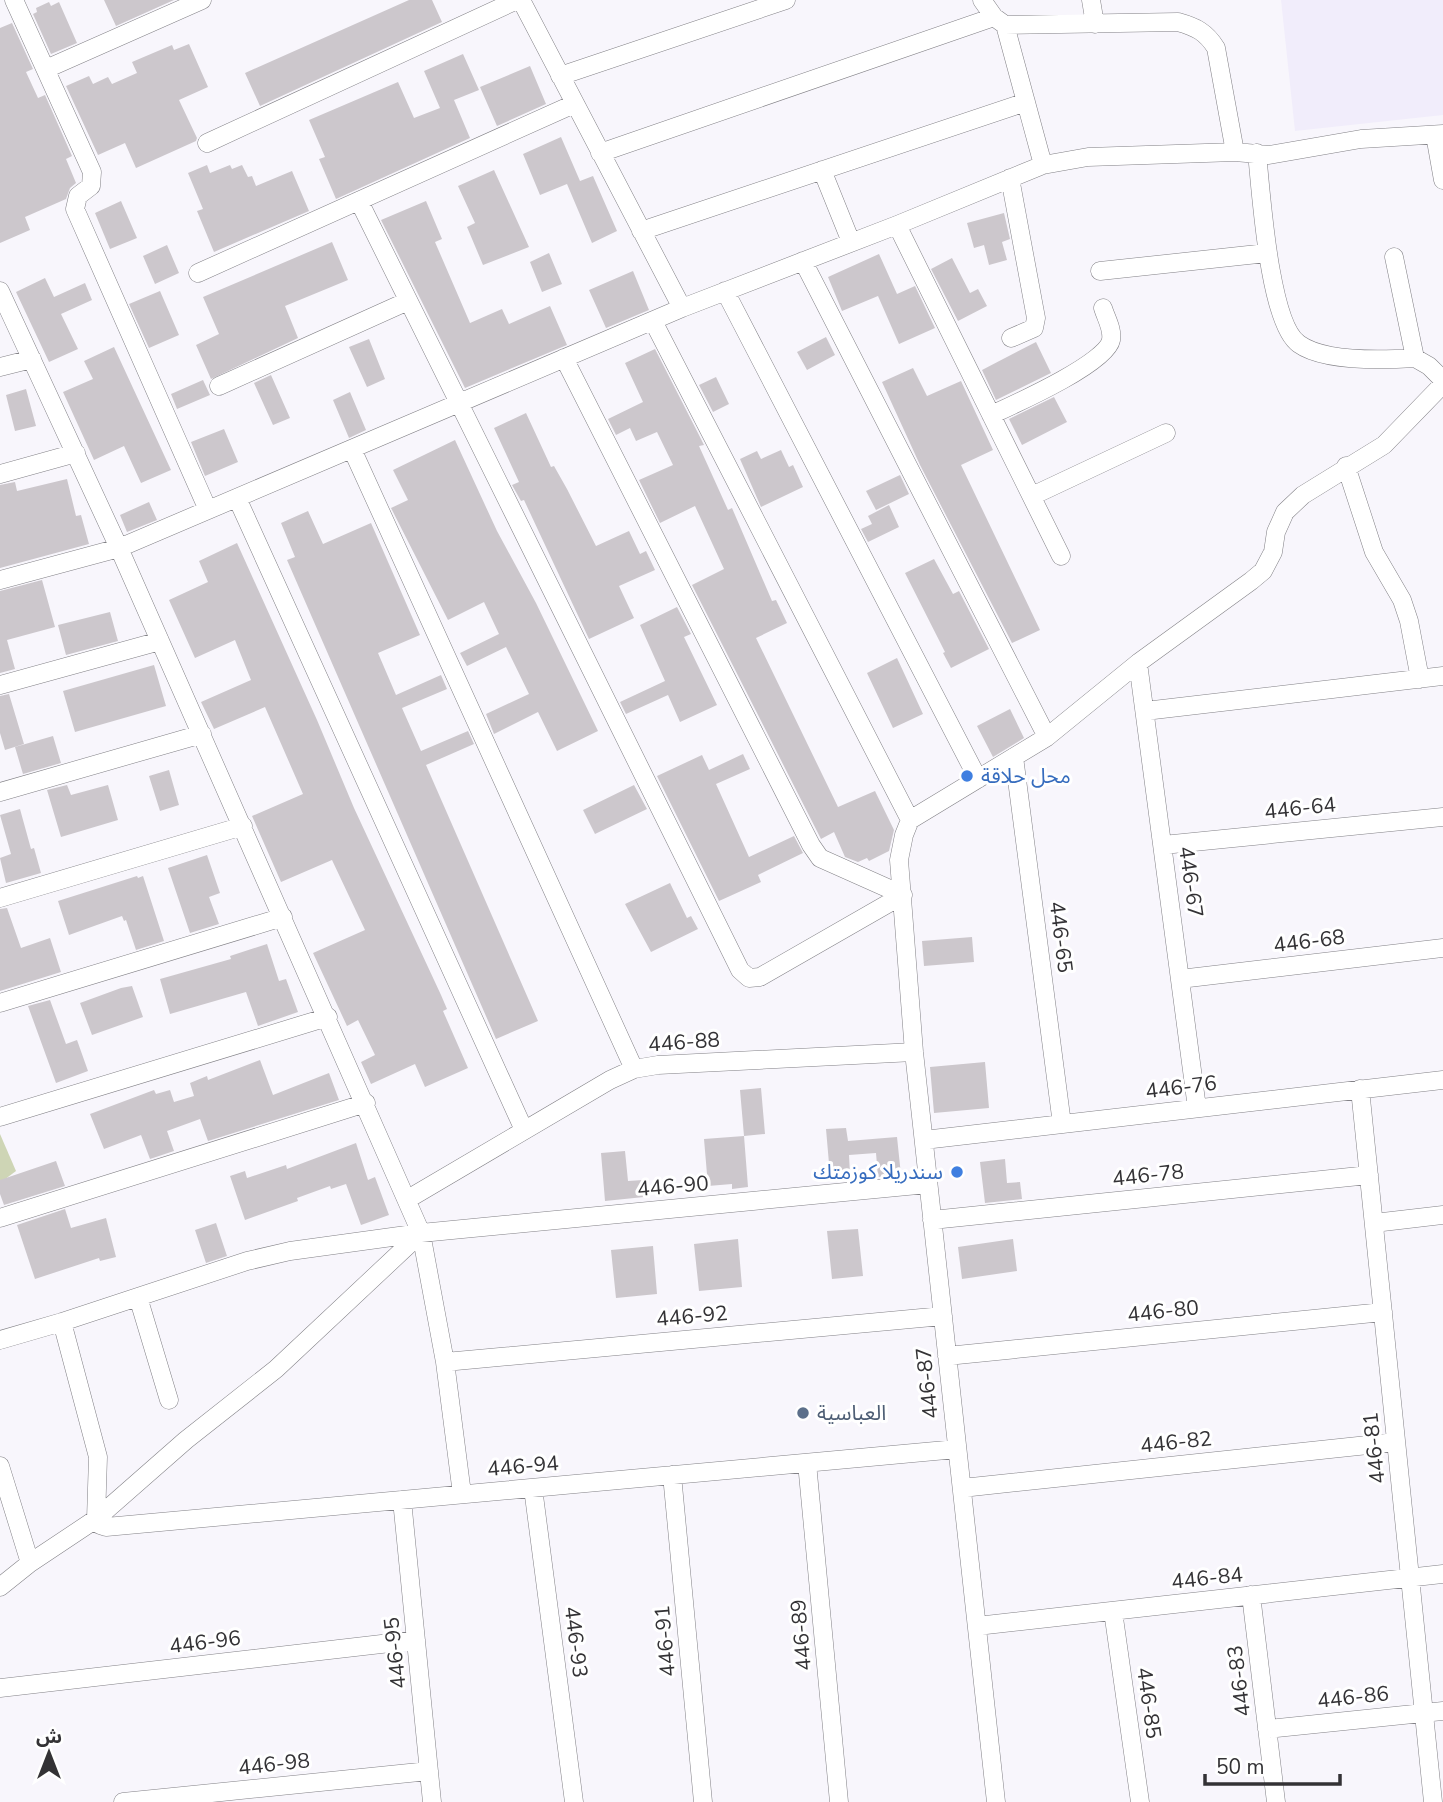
<svg xmlns="http://www.w3.org/2000/svg" width="1443" height="1802" font-family="'Nunito Sans','Noto Sans Arabic',sans-serif">
<style>
.built{fill:#f1edfb}
.green{fill:#ced5b5}
.building{fill:#ccc7cc}
.lines{fill:none;stroke-linecap:round;stroke-linejoin:round}
.street-casing{stroke:#828186;stroke-width:19}
.street{stroke:#fff;stroke-width:18}
.shop-dot{fill:#3f7fe0;stroke:#fff;stroke-width:2.5}
.service-dot{fill:#5c6f8a;stroke:#fff;stroke-width:2.5}
.labels{text-anchor:middle;dominant-baseline:central;stroke-width:6;stroke-linejoin:round;paint-order:stroke}
.shop-label{font-size:21px;fill:#366cbe;stroke:#fff;text-anchor:start}
.street-label{font-size:21px;fill:#333235;stroke:#fff}
.service-label{font-size:21px;fill:#4e5e75;stroke:#fff;text-anchor:start}
</style>
<rect width="100%" height="100%" fill="#f8f6fc"/>
<path class="built" d="M1281,0H1443V115L1295,131Z"/>
<path class="green" d="M0,1134L16,1171L0,1183Z"/>
<path class="building" d="M104,0H174L116,26Z
M409,0H432L442,22L260,106L245,73Z
M49,2L51,6L59,2L77,43L51,54L33,14L37,12L36,8Z
M12,23L33,69L26,72L38,98L45,95L72,156L66,159L76,183L70,188L66,199L25,217L30,230L0,243V28Z
M189,44L208,87L179,100L197,138L196,141L136,168L125,143L98,155L66,86L89,76L93,84L108,77L112,84L137,73L132,62L172,45L174,50Z
M463,54L479,90L454,100L470,138L336,199L319,159L325,157L309,120L398,82L414,118L440,108L424,71Z
M530,66L546,104L497,126L480,87Z
M561,137L580,181L593,176L617,231L592,243L567,184L540,195L523,154Z
M207,165L210,173L230,165L232,169L242,165L248,177L252,176L256,186L292,171L309,211L214,252L197,211L203,209L188,173Z
M494,170L529,247L483,265L467,227L475,223L458,186Z
M121,201L137,238L110,249L95,213Z
M426,201L442,239L435,242L470,323L502,309L509,324L550,306L567,345L465,388L381,220Z
M1004,213L1010,239L1002,242L1007,260L989,265L984,245L974,248L967,223Z
M332,242L348,280L285,306L298,338L211,379L196,345L219,334L203,297Z
M167,245L179,273L155,284L143,256Z
M549,253L562,284L542,292L530,262Z
M879,254L897,294L915,286L935,328L899,344L878,296L842,311L828,277Z
M952,258L970,293L978,289L987,306L958,321L931,269Z
M633,271L649,310L606,328L589,290Z
M45,278L54,297L85,283L92,300L61,314L78,349L49,362L16,292Z
M160,291L179,335L149,348L129,304Z
M826,337L835,355L807,370L797,352Z
M369,339L385,379L367,387L349,347Z
M1036,342L1051,373L996,400L982,370Z
M114,347L171,470L141,483L124,446L94,460L63,392L93,379L84,361Z
M655,349L701,439L704,445L699,446L728,510L732,508L772,601L776,600L787,623L756,638L838,807L875,791L894,830L889,851L869,861L867,858L858,862L845,857L834,832L821,839L692,585L724,569L695,506L660,523L639,480L673,465L657,432L636,441L630,428L616,435L608,419L643,402L625,363Z
M913,368L927,396L961,381L993,450L961,465L1040,630L1012,643L920,465L882,382Z
M271,375L290,418L273,425L254,383Z
M716,377L729,404L713,412L699,385Z
M203,380L210,395L177,409L171,394Z
M26,389L36,426L15,431L6,395Z
M350,392L366,430L349,438L333,400Z
M1054,397L1067,422L1022,445L1009,419Z
M526,413L551,467L554,466L567,489L596,546L629,531L640,554L646,551L655,570L619,586L634,618L589,639L524,500L521,501L512,485L519,482L494,428Z
M224,429L238,462L205,476L191,442Z
M455,440L497,531L536,603L598,731L557,751L538,712L494,734L486,714L529,694L506,647L467,666L460,653L499,634L484,602L448,620L391,508L408,500L393,470Z
M781,450L789,467L793,465L803,487L761,507L740,459L757,451L761,459Z
M900,475L909,494L876,510L866,491Z
M67,479L76,516L81,515L89,544L0,568V485L15,482L17,491Z
M149,502L157,520L127,532L120,515Z
M889,505L899,527L868,542L861,529L872,524L868,516Z
M308,511L323,544L371,523L420,635L378,653L396,695L441,675L447,689L402,708L421,751L468,731L474,744L426,765L538,1021L496,1039L287,560L295,557L281,523Z
M237,543L317,720L354,808L441,995L447,1009L443,1011L468,1068L425,1087L415,1064L371,1084L361,1062L375,1055L358,1020L347,1026L313,953L365,930L332,860L281,882L252,816L303,794L265,707L214,729L201,702L251,680L235,640L195,658L169,600L208,582L199,561Z
M934,559L953,594L959,591L989,649L951,668L943,653L945,652L905,573Z
M42,580L55,627L7,640L15,669L0,673V591Z
M677,607L691,634L684,637L717,705L680,722L668,695L626,714L620,702L665,681L640,625Z
M110,612L118,641L66,655L58,625Z
M897,658L923,714L893,728L867,673Z
M154,665L166,706L75,732L63,691Z
M9,694L24,744L5,750L0,733V696Z
M1010,709L1024,738L993,757L977,726Z
M53,736L61,763L23,774L15,747Z
M743,754L750,769L716,784L749,857L794,836L803,853L758,875L761,882L719,901L657,776L702,755L709,770Z
M169,770L179,805L160,811L149,776Z
M67,785L71,795L108,785L118,820L61,837L47,790Z
M634,785L647,809L595,834L583,810Z
M20,809L31,849L34,848L41,873L6,883L0,858L11,854L0,815Z
M207,855L220,893L209,897L219,924L190,933L168,868Z
M137,876L138,878L143,876L164,941L136,950L126,920L124,921L122,916L69,935L58,901Z
M670,883L687,918L691,916L698,929L651,952L625,904Z
M7,908L21,948L50,938L61,972L0,991V909Z
M972,937L974,962L924,966L922,941Z
M267,944L279,981L286,979L298,1012L258,1026L246,992L170,1014L160,979L231,959L230,956Z
M132,986L143,1017L92,1035L80,1003L121,988Z
M50,1000L66,1044L77,1040L88,1071L56,1083L28,1006Z
M260,1060L273,1095L329,1073L339,1100L208,1141L200,1119L167,1131L174,1151L150,1159L141,1135L104,1149L90,1114L154,1090L156,1094L170,1090L174,1102L194,1096L190,1083L207,1076L208,1080Z
M985,1062L989,1108L934,1113L930,1067Z
M761,1088L765,1134L744,1136L740,1090Z
M846,1128L848,1141L897,1137L901,1175L878,1177L876,1153L849,1155L850,1174L830,1175L826,1129Z
M744,1136L748,1187L732,1189V1184L708,1186L704,1139Z
M356,1143L368,1180L375,1177L389,1215L361,1225L346,1184L331,1189L330,1186L297,1198L298,1201L245,1220L230,1176L245,1171L247,1178L286,1165L287,1169Z
M625,1151L628,1181L643,1180L644,1197L605,1201L601,1153Z
M1005,1159L1007,1183L1020,1182L1022,1199L985,1203L980,1162Z
M56,1161L65,1186L4,1205L0,1194V1180Z
M65,1209L71,1228L106,1218L116,1257L100,1261L99,1258L35,1279L17,1225Z
M216,1223L227,1256L206,1263L195,1230Z
M858,1229L863,1276L832,1279L827,1231Z
M738,1239L742,1287L699,1291L694,1244Z
M1013,1239L1017,1271L962,1279L958,1247Z
M653,1246L657,1294L616,1298L611,1250Z"/>
<g class="lines">
<defs>
<path id="street" d="M14,0L92,172L91,186L78,196L75,209L208,510
M521,0L682,308
M982,0L994,17L1005,25L1178,22C1196,27 1206,32 1216,48L1235,152
M1091,0L1095,24
M1005,25L1043,165
M46,69L202,0
M560,76L786,0
M1435,135L1443,180
M207,143L517,0
M600,153L994,17
M1257,153C1261,191 1269,324 1299,344C1324,362 1384,360 1415,358L1394,257
M822,170L851,242
M1010,178L1036,318L1034,328L1011,338
M359,201L740,970L749,978L760,977L903,895
M897,225L1061,556
M641,231L1026,102
M803,261L1047,737
M1100,271L1267,253
M198,273L574,104
M0,291L119,548L421,1233L445,1362L462,1494
M725,291L978,779
M653,321L910,820
M564,358L811,845L820,858L903,895
M1415,358L1429,366L1443,380
M0,367L32,359
M219,386L408,301
M991,415C1015,404 1107,363 1111,340C1113,329 1106,318 1103,308
M352,449L634,1069
M1346,466L1374,552L1402,600L1409,621L1420,679
M0,474L76,453
M1032,496L1166,433
M237,498L524,1130
M0,580L119,548L682,308L897,225L1043,165L1088,157L1235,152L1269,155L1361,139L1443,134
M1138,663L1197,1108
M0,685L160,641
M1145,711L1443,676
M1014,757L1062,1124
M0,792L202,734
M1163,845L1443,817
M0,898L243,826
M1180,979L1443,948
M0,1003L283,917
M1360,1089L1433,1802
M0,1117L328,1017
M924,1140L1443,1080
M408,1199L610,1080L634,1069L658,1065L914,1052
M0,1218L366,1103
M932,1220L1369,1175
M1374,1223L1443,1215
M138,1297L169,1400
M62,1322L98,1457L96,1519L100,1525L106,1527L957,1449
M0,1340L62,1322L247,1261L290,1251L421,1233L928,1184
M947,1356L1383,1312
M445,1362L943,1316
M807,1463L839,1802
M0,1466L30,1563
M672,1475L703,1802
M533,1488L574,1802
M962,1488L1396,1442
M402,1500L432,1802
M0,1587L30,1563L96,1519L186,1440L276,1369L421,1233
M1251,1595L1276,1802
M1113,1611L1140,1802
M977,1626L1443,1574
M0,1688L416,1640
M1267,1729L1443,1711
M123,1802L429,1771
M996,1802L914,1052L899,860L904,835L910,820L1047,737L1138,663L1251,581L1263,571L1273,552L1276,532L1285,512L1303,495L1384,445L1443,384"/>
</defs>
<use href="#street" class="street-casing"/>
<use href="#street" class="street"/>
</g>
<g class="shop-dot">
<circle cx="967" cy="776" r="7"/>
<circle cx="957" cy="1172" r="7"/>
</g>
<circle class="service-dot" cx="803" cy="1413" r="7"/>
<g class="labels">
<g class="shop-label">
<text x="981" y="776">محل حلاقة</text>
<text x="943" y="1172" text-anchor="end">سندريلا كوزمتك</text>
</g>
<g class="street-label">
<text transform="translate(1300 808) rotate(-6)">446-64</text>
<text transform="translate(1191 882) rotate(82)">446-67</text>
<text transform="translate(1061 937) rotate(83)">446-65</text>
<text transform="translate(1309 941) rotate(-7)">446-68</text>
<text transform="translate(684 1042) rotate(-4)">446-88</text>
<text transform="translate(1181 1087) rotate(-7)">446-76</text>
<text transform="translate(1148 1175) rotate(-6)">446-78</text>
<text transform="translate(673 1186) rotate(-5)">446-90</text>
<text transform="translate(1163 1311) rotate(-6)">446-80</text>
<text transform="translate(692 1316) rotate(-5)">446-92</text>
<text transform="translate(927 1383) rotate(-96)">446-87</text>
<text transform="translate(1176 1442) rotate(-6)">446-82</text>
<text transform="translate(1374 1448) rotate(-96)">446-81</text>
<text transform="translate(523 1466) rotate(-5)">446-94</text>
<text transform="translate(1207 1578) rotate(-6)">446-84</text>
<text transform="translate(801 1635) rotate(-95)">446-89</text>
<text transform="translate(665 1641) rotate(-95)">446-91</text>
<text transform="translate(205 1642) rotate(-7)">446-96</text>
<text transform="translate(576 1642) rotate(83)">446-93</text>
<text transform="translate(395 1653) rotate(-96)">446-95</text>
<text transform="translate(1239 1681) rotate(-97)">446-83</text>
<text transform="translate(1353 1697) rotate(-6)">446-86</text>
<text transform="translate(1149 1703) rotate(82)">446-85</text>
<text transform="translate(274 1764) rotate(-6)">446-98</text>
</g>
<g class="service-label">
<text x="817" y="1413">العباسية</text>
</g>
</g>
<g transform="translate(49 1753)" stroke="#ffffff" stroke-width="5" paint-order="stroke">
<path d="M0-5L12 26L0 18L-12 26Z" fill="#333235"/>
<text y="-10" font-size="19" font-weight="bold" text-anchor="middle" fill="#333235">ش</text>
</g>
<path d="M1205 1774v10h135v-10" fill="none" stroke="#333235" stroke-width="3.5"/>
<text x="1216" y="1774" font-size="21" fill="#333235" stroke="#ffffff" stroke-width="5" paint-order="stroke">50 m</text>
</svg>
